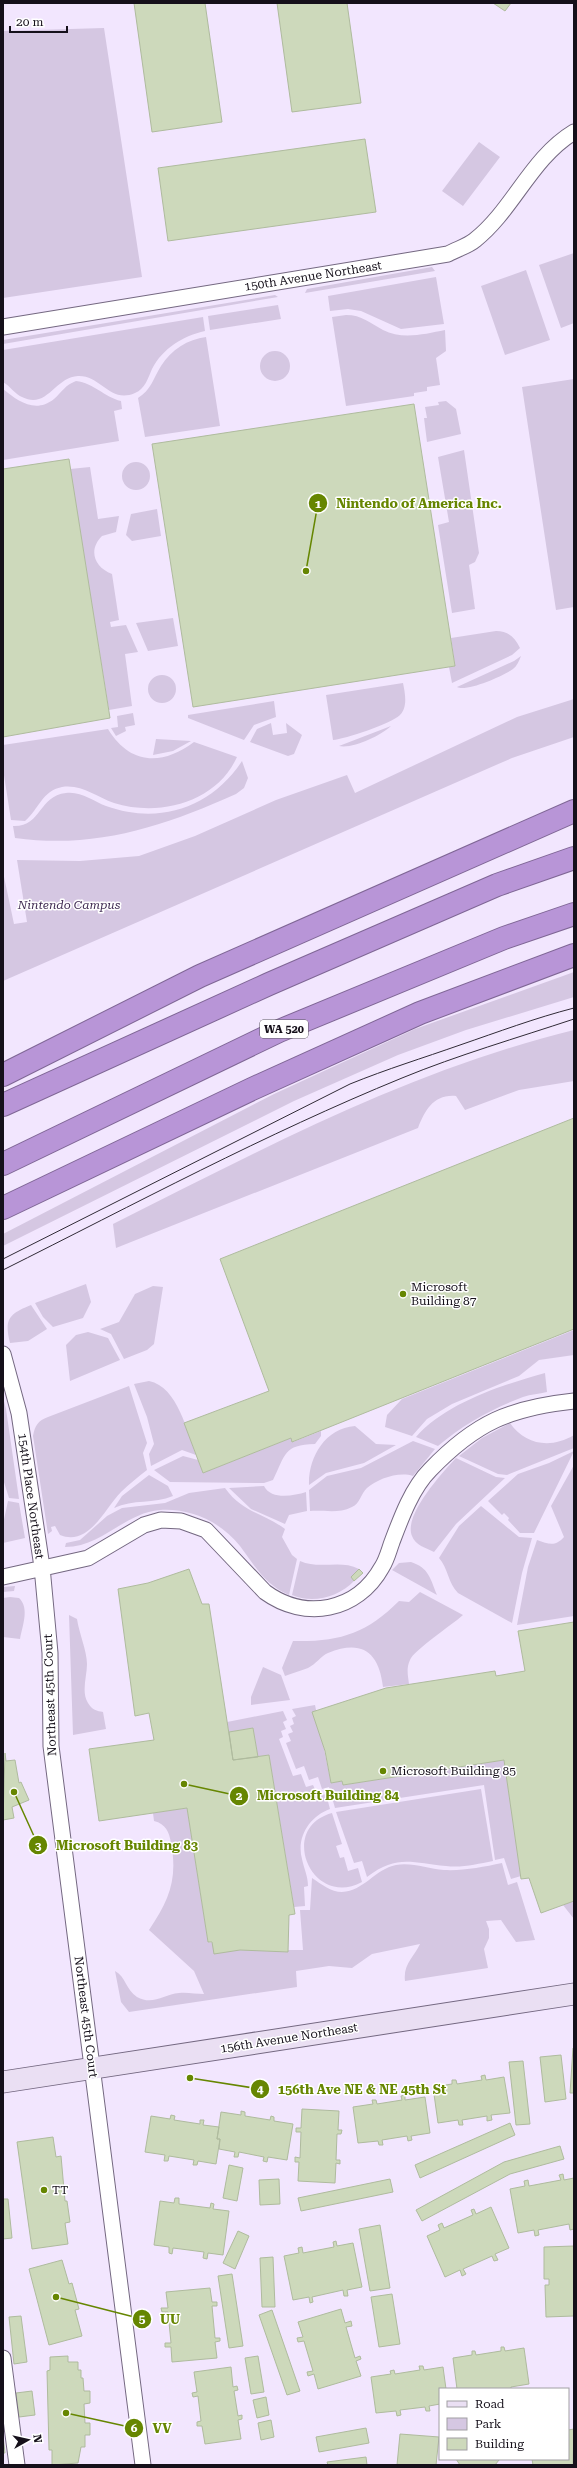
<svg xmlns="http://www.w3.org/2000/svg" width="577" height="2468" font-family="'Roboto Serif',serif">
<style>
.green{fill:#d5c7e2}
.building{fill:#cdd9bb;stroke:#afbb9e}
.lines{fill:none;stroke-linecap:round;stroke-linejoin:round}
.minor-casing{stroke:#746881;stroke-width:17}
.secondary-casing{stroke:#746881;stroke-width:23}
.motorway-casing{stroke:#7f6695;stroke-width:24}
.minor{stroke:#fff;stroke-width:15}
.secondary{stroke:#eadff3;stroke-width:21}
.motorway{stroke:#b895d7;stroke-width:22}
.tram{stroke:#302a36;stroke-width:1}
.poi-dot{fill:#668601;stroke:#fff;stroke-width:1.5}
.labels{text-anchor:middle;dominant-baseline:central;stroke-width:3;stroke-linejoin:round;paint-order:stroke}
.shield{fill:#fff;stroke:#5b585f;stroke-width:1}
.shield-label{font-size:11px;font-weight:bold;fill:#15101a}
.street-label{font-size:12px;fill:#15101a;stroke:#fff}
.park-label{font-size:12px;font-style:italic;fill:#412c53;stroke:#fff}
.poi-label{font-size:12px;fill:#15101a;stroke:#fff;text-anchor:start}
.leader{fill:none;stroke:#668601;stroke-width:1.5}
.callout-dot{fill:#668601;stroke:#fff;stroke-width:1.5}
.mark-label{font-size:12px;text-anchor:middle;font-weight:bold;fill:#fff}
.callout-label{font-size:13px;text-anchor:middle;font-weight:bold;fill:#668601;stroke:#fff;stroke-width:3;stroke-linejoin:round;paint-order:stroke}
</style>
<rect width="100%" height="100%" fill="#f2e6fe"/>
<path class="green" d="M104,28L142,277L3,298V31Z
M479,142L500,157L463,206L442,191Z
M574,253V323L561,328L539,265Z
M432,267L435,271L305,293L307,289Z
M526,270L550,340L505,355L481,286Z
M436,277L444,324L401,329L361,311L348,309L330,311L328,296Z
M275,295L278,297L3,344V340Z
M278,305L281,319L210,330L208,316Z
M346,315C362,315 370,323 383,330C402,340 425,334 445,330L446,351L436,358L440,385L427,387V391L414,393V396L346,406L332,317Z
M203,317L205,331C183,336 163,348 152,369C148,378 145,389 135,393C110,404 101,375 78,376C55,377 47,410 22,397C15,394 10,386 3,382V350Z
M206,337L220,426L145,437L138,398C151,390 153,379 161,366C171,350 188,339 206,337Z
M260 366a15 15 0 1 1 30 0a15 15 0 1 1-30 0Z
M574,379V607L556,610L522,387Z
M76,381C94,383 104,397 121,401L122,409L114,411L119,441L3,460V389C18,401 35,414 54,399C62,392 65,385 76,381Z
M446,401L456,409L461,434L427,442L424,418H427L425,407L439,405L438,402Z
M464,450L479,553L475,562L469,565L475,609L452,613L438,525L449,522L438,457Z
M122 476a14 14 0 1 1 28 0a14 14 0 1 1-28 0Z
M90,467L98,519L119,516L116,532L102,536C88,550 94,567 112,574L119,620L110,622L111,627L126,625L138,652L125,654L132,706L109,710L70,469Z
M157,509L161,536L132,541L126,535L131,514Z
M173,618L178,646L148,651L136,623Z
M496,631C508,631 515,637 520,648L512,655L452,683L449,667L455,666L451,638Z
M521,656C519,661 517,666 513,669C503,676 467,692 457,687L514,661Z
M148 689a14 14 0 1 1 28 0a14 14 0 1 1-28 0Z
M403,683C405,693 408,707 400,715C391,724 345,739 333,740L326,695Z
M574,699V737L512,758L3,981V872L14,924L27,922L17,860L80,861L139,856L195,836L276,800L347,775L355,793L517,717Z
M274,701L276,717L254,725L244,740L188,718V715Z
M133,713L135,725L125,727L126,731L116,736L111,728L118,727L117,716Z
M271,723L273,735L287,733L286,723L302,735L294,754L288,756L250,742L257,729Z
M391,726C380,736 353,749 339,746Z
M108,729C130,765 162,766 194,742L237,757C216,803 159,817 114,803C96,797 82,784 62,787C42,791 39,809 25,821L11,820L3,769V745Z
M156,739L191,741L173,751L153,755Z
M242,761L248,778L244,788L236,794C162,827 96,849 15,838L13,826C42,827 38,796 66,793C81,791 93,801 106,806C159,825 211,808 242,761Z
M574,972V997L466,1030L398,1055L294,1101L3,1246V1234L274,1094L415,1029Z
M574,1030V1081L519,1090L465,1110L456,1096C434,1094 425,1110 418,1128L116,1248L113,1224C262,1149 411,1070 574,1030Z
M86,1284L91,1302L83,1318L53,1327L43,1317L35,1303Z
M153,1286L163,1287L154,1344L147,1350L124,1359L111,1334L100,1329L119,1322L135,1294Z
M31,1305L47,1329L28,1341L10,1343C4,1319 9,1314 31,1305Z
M574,1330V1355L539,1360L519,1376L452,1404L427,1419L412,1436L385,1427L387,1415L402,1399Z
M88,1332L108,1338L120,1360L70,1381L66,1345L76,1335Z
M545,1373L547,1392C539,1394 531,1394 523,1397C491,1409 464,1424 438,1446L416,1437C446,1403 502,1385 545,1373Z
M149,1381C178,1387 187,1432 196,1455L182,1450L151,1466L149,1454L154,1444L147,1417L134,1384Z
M129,1386L147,1443L143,1453L147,1470C138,1477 129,1484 121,1492C105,1508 89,1547 60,1535L55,1526L51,1527L52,1531L48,1534L33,1436C35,1425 38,1421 48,1417Z
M3,1397L6,1409L19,1499L9,1498L3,1479Z
M510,1423C525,1445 551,1449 574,1435V1448L507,1475L498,1474L459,1456L482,1438Z
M355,1426L376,1444L396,1445L364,1463L326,1473L309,1485C308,1458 325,1428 355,1426Z
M321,1431V1436L315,1444C283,1445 286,1454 273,1480L264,1483L170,1482L154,1470L183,1456L198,1460L203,1473L291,1438L293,1442Z
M413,1441L435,1449L413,1476C399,1471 377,1479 367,1488C361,1493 360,1504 352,1507C338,1514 326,1510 310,1511L309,1490L327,1476L361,1468Z
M574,1451L534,1533H520L508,1520L509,1518L504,1513L502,1515L488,1501L518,1474L549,1463Z
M456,1458L496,1477L505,1478L456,1524L434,1552C426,1548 415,1545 412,1536C403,1515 443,1472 456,1458Z
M574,1465V1616L517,1625L528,1567L537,1540C549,1544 555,1547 564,1537L551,1506Z
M149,1475L168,1486L173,1496C154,1504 133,1499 114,1508L122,1496Z
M264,1486C271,1500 293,1496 306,1492L307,1511L289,1515L285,1524L251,1509L229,1488Z
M225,1488C243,1513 262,1512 285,1529L282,1537L292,1555L297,1559L289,1595C265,1585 255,1566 240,1546C221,1522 191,1508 160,1510C124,1513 102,1547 65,1547L66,1543L80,1540L107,1516L122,1508L165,1503L189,1493Z
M8,1501L19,1503L25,1538L3,1543V1524Z
M481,1506L519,1537L532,1538L522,1573L512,1623L458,1593C448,1583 448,1568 439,1558L459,1526Z
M300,1561C320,1570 340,1559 359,1569L351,1577L354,1581C339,1597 313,1604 292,1595Z
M411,1562C429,1568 430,1578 437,1595L392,1570L399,1563Z
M15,1586L14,1591L3,1592V1587Z
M420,1592L463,1615C452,1625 414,1650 410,1660C406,1668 408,1676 409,1684L383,1687C379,1652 362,1639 328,1653C321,1656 316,1664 308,1668C301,1671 292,1673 285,1676L282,1668L293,1641C339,1642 366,1634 399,1601L409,1602Z
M10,1597L19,1598C30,1608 22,1627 20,1639L3,1637V1598Z
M69,1615L77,1619C79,1633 87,1651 87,1664C87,1676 81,1692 88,1703C92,1710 97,1711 103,1712L106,1729L73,1735Z
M263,1667L281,1675L290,1700L251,1705V1697Z
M315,1705L331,1783L342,1781L343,1785L504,1760L521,1876L511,1879L504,1858L495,1860L484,1785L335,1808L329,1787L322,1789L318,1777L309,1780L304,1766L296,1769L286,1743L291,1741L288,1734L293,1732L290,1726L294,1724L292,1718L296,1716L292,1709Z
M283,1711L287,1720L283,1722L286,1729L281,1731L283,1737L279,1739L293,1776L301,1774L306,1787L313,1785L318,1796L326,1794L330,1809C310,1816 296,1837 302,1859C304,1869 308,1876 308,1886L304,1887L305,1906L294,1907L269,1755L258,1757L253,1728L229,1732L227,1722Z
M481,1789L493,1861C477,1864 462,1868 446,1866C412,1863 397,1854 367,1877L362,1861L354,1863L336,1812Z
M187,1808L208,1942L240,1950H303L300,1910H310L312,1878C321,1884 331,1892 342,1892C364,1891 375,1869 396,1865C412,1862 428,1869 444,1870C463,1871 483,1867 502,1863L508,1885L517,1882L535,1940L516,1942L501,1920L486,1921L489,1929V1938L484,1949L488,1968L405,1981C403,1964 414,1957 420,1944L372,1954L352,1968L329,1966L296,1971L297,1987L129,2012L121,2002L115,1971C126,1977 126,1990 137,1997C153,2006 164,1994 179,1993C187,1992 196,1994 204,1994L194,1971L149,1930C169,1900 178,1879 171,1843C169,1832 166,1824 154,1821L153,1813Z
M332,1813L342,1844L336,1846L340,1858L344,1857L348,1871L358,1868L362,1882C312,1909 277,1828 332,1813Z
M574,1901V1919L563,1905Z"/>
<path class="building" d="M134,3H205L222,122L152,132Z
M277,3H347L361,103L292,112Z
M493,3H511L505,11Z
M365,139L376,212L168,241L158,168Z
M414,404L455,666L193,707L152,444Z
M69,459L110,718L3,737V469Z
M574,1118V1329L292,1442L291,1438L203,1473L184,1423L269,1391L220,1259Z
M189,1569L202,1604H209L233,1760L269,1755L295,1914L289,1915L288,1952L240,1950L214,1954L212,1942H208L187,1808L99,1821L89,1749L154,1740L149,1713L135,1716L118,1589L148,1583Z
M359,1569L363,1573L354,1581L351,1577Z
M574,1622V1901L541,1913L529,1878L521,1879L504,1760L343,1785L342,1781L331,1783L325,1751L312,1712L386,1688L495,1671L496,1676L525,1671L518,1631Z
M253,1728L258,1757L233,1760L229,1732Z
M5,1753L6,1761L15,1760L19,1783L21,1782L29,1800L12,1807L14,1818L3,1820Z
M573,2048H574V2093H570Z
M561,2055L566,2099L545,2102L540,2057Z
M523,2061L530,2124L516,2125L509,2062Z
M485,2075L486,2080L504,2077L510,2113L491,2115L492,2120L487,2121V2116L462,2120L463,2125H459L458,2120L438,2123L433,2087L452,2084V2080H456L457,2084L482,2080L481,2076Z
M405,2095V2100L425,2097L430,2133L411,2136L412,2140L408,2141L407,2136L382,2140L383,2145H379L378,2141L358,2143L353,2107L373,2104L372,2100H376L377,2104L402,2100L401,2096Z
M302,2109L339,2111L338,2130H342L341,2134H337L336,2160H340V2164L336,2163L335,2183L298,2181L299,2162H295V2157L300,2158L301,2132H296V2128H301Z
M241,2111L245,2112V2116L270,2120L271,2116L274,2117V2121L293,2124L287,2160L268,2157L267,2162L263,2161L264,2157L239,2152L238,2157H234L235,2152L219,2149L220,2139H217L221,2112L241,2115Z
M171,2115L175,2116L174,2120L200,2124V2120H204L203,2125L219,2127L217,2139H220L216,2164L198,2161L197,2165H193L194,2160L169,2156L168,2161H164L165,2155L145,2152L151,2116L170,2119Z
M510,2123L515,2135L420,2178L415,2165Z
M53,2137L56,2157L61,2156L65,2201H67L70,2222L65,2223L68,2244L32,2249L17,2142Z
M560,2146L564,2159L510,2174L422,2221L416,2210L504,2162Z
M229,2165L243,2168L237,2201L223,2198Z
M563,2174L564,2180L574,2178V2229L570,2230L569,2224L538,2230L539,2235L535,2236L534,2230L518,2233L510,2189L525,2186L524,2181L528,2180L529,2186L561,2180L559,2175Z
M279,2179L280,2204L260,2205L259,2180Z
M390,2179L393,2192L301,2211L298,2198Z
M175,2198H179V2204L210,2208L211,2203L214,2204L213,2209L229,2211L223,2255L208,2253L207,2259L203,2258L204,2252L173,2248L172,2254L169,2253V2247L154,2245L160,2201L174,2203Z
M3,2199H8L12,2238L3,2239Z
M491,2207L509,2248L495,2254L498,2260L494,2261L492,2256L463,2269L466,2274L462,2276L460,2270L445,2277L427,2236L440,2230L438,2225L442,2223L444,2228L473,2215L471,2210L474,2209L476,2214Z
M380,2225L390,2288L370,2291L359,2229Z
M238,2231L249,2236L235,2269L223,2263Z
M336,2241L337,2246L353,2243L362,2287L347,2290L348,2296H344L343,2290L312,2297L313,2302L310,2303L309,2297L293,2300L284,2256L299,2253L298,2248L302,2247L303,2253L334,2247L333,2242Z
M574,2246V2316L546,2317L545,2285H549V2279H544V2247Z
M273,2257L275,2307H262L260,2258Z
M62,2260L69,2284L72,2283L79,2309L75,2310L82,2336L49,2345L29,2269Z
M232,2274L243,2346L229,2348L218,2276Z
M210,2288L212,2302H217V2306H212L215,2338H220V2341L215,2342L217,2358L172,2362L171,2347H165V2343H171L168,2312H162L161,2308H168L166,2292Z
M392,2294L400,2344L379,2347L371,2297Z
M341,2309L345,2323L351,2321L352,2326L346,2327L355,2358L360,2356L361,2359L356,2361L361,2376L318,2389L314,2374L308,2376L307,2372L313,2371L304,2341L298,2342L297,2338L303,2337L298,2322Z
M272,2310L300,2391L287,2395L259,2315Z
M21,2316L27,2362L14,2364L9,2317Z
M501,2347H504L505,2351L524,2348L529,2384L511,2387V2389H457L453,2358L472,2355V2351H475L476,2355L501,2351Z
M68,2356V2362H78V2370H81V2378H83L84,2391H90V2403L84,2404L85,2423H90V2435H85V2447H81L78,2463L52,2465V2450H49L47,2371L50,2370V2357Z
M258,2356L264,2392L251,2394L245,2358Z
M419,2366H423L424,2370L443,2367L446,2389H440V2404L429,2406L430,2411H426L425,2407L400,2410L401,2415L397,2416L396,2411L376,2413L371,2377L391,2374L390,2371L394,2370L395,2374L420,2370Z
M231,2367L233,2387L237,2386L238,2390L234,2391L238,2416L242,2415V2419L238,2420L241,2439L205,2444L202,2426H197V2422L201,2421L198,2396L193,2397L192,2393L197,2392L194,2372Z
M32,2391L35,2415L19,2417L16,2393Z
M266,2397L269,2415L257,2418L253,2400Z
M271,2420L274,2437L261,2440L258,2423Z
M366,2428L369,2443L319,2452L316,2437Z
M574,2429L573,2465H533L532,2459H568V2430Z
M400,2434L439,2437L436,2465H397Z
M3,2436L5,2453H3Z
M366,2457L367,2465H328L327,2462Z
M456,2459H498L499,2460L495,2465H460Z"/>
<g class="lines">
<defs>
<path id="minor" d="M3,327L448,254C457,249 468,246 475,240C513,210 531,158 574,132
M3,1354L19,1413L42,1567L50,1653L51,1746L143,2465
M3,1577L88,1558L144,1525L161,1520L181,1521L206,1530L265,1592C305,1621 357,1612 382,1567C387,1559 389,1550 392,1542C401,1518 412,1488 430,1470C476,1422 510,1408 574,1401
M3,2358L17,2465"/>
<path id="secondary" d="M3,2082L574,1994"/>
<path id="motorway" d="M3,1075L200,976L574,811
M3,1105L269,984L497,885L574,858
M3,1164L279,1031L504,938L574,914
M3,1208L252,1089L420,1013L574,955"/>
</defs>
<use href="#minor" class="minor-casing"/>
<use href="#secondary" class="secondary-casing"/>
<use href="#motorway" class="motorway-casing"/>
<use href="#minor" class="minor"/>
<use href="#secondary" class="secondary"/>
<use href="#motorway" class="motorway"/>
<path class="tram" d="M3,1259L350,1084C387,1069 423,1058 460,1045C498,1032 535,1018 574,1008
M3,1270C135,1204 265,1134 402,1078C458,1055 517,1038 574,1019"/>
</g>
<g class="poi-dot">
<circle cx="403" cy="1294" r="4"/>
<circle cx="383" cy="1771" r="4"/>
<circle cx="44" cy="2190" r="4"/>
</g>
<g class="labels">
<rect class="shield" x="260" y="1020" width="48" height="18" rx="3"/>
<g class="shield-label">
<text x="284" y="1029">WA 520</text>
</g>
<g class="street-label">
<text transform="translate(313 276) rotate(-9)">150th Avenue Northeast</text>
<text transform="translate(31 1496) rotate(82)">154th Place Northeast</text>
<text transform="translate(50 1695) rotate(-92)">Northeast 45th Court</text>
<text transform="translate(86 2017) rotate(83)">Northeast 45th Court</text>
<text transform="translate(289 2038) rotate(-9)">156th Avenue Northeast</text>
</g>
<g class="park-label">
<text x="69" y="905">Nintendo Campus</text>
</g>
<g class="poi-label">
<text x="411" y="1287">Microsoft<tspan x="411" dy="14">Building 87</tspan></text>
<text x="391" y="1771">Microsoft Building 85</text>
<text x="52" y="2190">TT</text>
</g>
</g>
<path class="leader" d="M306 571L318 503M184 1784L239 1796M14 1792L38 1845M190 2078L260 2089M56 2297L142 2319M66 2413L134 2428"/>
<g class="callout-dot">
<circle cx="306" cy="571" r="4"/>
<circle cx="184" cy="1784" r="4"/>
<circle cx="14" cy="1792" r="4"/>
<circle cx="190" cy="2078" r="4"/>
<circle cx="56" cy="2297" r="4"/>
<circle cx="66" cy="2413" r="4"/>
<circle cx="318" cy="503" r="10"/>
<circle cx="239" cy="1796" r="10"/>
<circle cx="38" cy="1845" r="10"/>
<circle cx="260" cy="2089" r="10"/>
<circle cx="142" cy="2319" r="10"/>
<circle cx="134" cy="2428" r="10"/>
</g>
<g class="mark-label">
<text x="318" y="508">1</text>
<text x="239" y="1800">2</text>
<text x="38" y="1850">3</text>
<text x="260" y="2093">4</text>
<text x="142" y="2323">5</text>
<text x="134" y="2432">6</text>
</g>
<g class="callout-label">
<text x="419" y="508">Nintendo of America Inc.</text>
<text x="328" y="1800">Microsoft Building 84</text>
<text x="127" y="1850">Microsoft Building 83</text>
<text x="362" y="2094">156th Ave NE &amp; NE 45th St</text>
<text x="170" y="2324">UU</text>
<text x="162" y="2433">VV</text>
</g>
<rect width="577" height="2468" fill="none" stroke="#15101a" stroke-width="8"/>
<rect x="439" y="2388" width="130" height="72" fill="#ffffff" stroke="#a19fa3"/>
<rect x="447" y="2401" width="20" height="6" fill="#eadff3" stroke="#a19fa3"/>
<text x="475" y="2408" font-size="12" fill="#15101a">Road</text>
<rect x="447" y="2418" width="20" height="12" fill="#d5c7e2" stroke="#a19fa3"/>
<text x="475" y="2428" font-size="12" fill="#15101a">Park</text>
<rect x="447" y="2438" width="20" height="12" fill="#cdd9bb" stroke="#a19fa3"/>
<text x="475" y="2448" font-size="12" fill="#15101a">Building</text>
<g transform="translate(28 2440) rotate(82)" stroke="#ffffff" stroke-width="3" paint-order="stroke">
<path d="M0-3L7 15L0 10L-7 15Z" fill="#15101a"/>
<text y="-6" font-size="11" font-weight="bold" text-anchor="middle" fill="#15101a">N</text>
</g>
<path d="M10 26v6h57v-6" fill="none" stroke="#15101a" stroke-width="2"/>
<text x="16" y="26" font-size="12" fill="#15101a" stroke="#ffffff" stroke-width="3" paint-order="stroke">20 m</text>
</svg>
